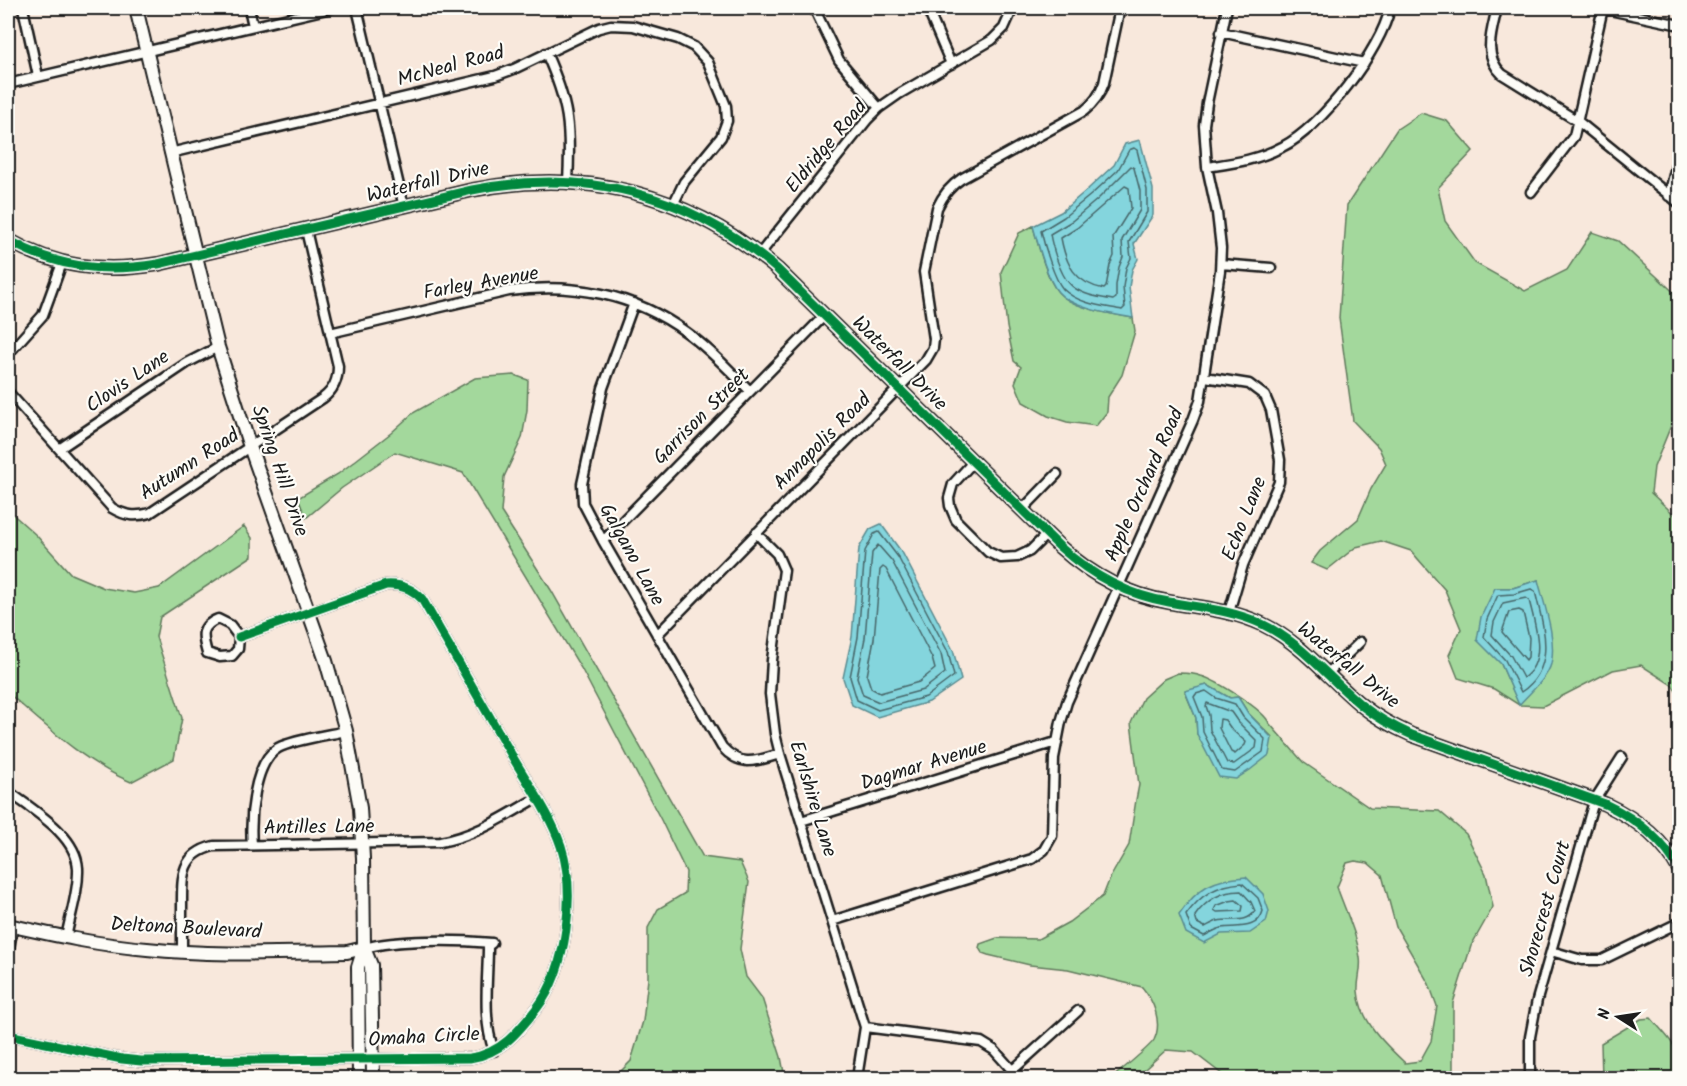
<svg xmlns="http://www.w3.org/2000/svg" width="1687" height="1086" font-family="Kalam,sans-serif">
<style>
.green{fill:#a3d89c;stroke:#607a5c;stroke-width:1.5;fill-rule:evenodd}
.water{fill:#84d5dd;stroke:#5a8b90;stroke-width:1.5}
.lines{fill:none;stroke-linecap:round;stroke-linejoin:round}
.shore{stroke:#466669;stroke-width:1.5}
.street-casing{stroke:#1c1c1c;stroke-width:13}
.secondary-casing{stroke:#1c1c1c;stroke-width:16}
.street{stroke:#fdfcf7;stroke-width:8}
.secondary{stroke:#fdfcf7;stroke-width:12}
.cycleway-casing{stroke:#fdfcf7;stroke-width:13}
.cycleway{stroke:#00873e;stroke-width:9}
.labels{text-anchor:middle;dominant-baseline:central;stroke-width:4.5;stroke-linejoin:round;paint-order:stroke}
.street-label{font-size:20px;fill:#1c1c1c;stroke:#fdfcf7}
</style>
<rect width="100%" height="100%" fill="#f8e8dc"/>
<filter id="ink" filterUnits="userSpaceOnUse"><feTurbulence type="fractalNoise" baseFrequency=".0167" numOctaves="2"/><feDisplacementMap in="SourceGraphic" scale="12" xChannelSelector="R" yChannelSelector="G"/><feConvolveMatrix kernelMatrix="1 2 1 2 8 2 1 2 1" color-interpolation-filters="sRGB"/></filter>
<g filter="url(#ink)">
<path class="green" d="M1421,113L1447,121L1473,151L1438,188L1445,221L1475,263L1525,291L1567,270L1592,232L1618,241L1679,297V406L1654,467L1651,493L1679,519V695L1672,685L1641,665L1613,670L1543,706L1519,705L1494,689L1458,678L1449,655L1461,629L1445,590L1411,551L1381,541L1356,547L1327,570L1311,563L1320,551L1358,519L1371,489L1386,464L1379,448L1353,421L1349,392L1339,318L1347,205L1397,129ZM1538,580L1519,704L1501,664L1495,588H1513Z
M1033,226C1038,244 1046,278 1058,292C1072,309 1113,314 1133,318L1135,331L1122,375L1108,397L1107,412L1096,426L1067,422L1048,416L1023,402L1015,383L1021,367L1014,361L1007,327L1001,272L1019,233Z
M514,375L528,380L527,410L522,438L504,477L501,512L551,590L703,857L740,862L749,882L740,949L746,977L762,998L781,1057L785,1078H614L631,1061L643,1021L648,979V928L658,909L685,893L686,872L661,820L581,668L463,473L395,452L342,488L306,518L298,498L338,474L391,433L413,413L475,378Z
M8,510L36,535L71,574L104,588L134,593L159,588L244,526L252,538V556L160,617L156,637L182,718L174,759L131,782C85,763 46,726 8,693Z
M1178,673C1185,673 1194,673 1201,676C1216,680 1264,710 1269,723L1303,762L1370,808L1439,811L1466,834L1486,874L1493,907L1471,946L1453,1003V1078H1227L1193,1052L1166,1050L1135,1078H1112C1120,1071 1150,1047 1154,1040C1163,1022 1153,1000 1142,987L1068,969L1030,965L988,955L982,953L979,948L980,944L997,938L1038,939L1069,922L1103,896L1110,878L1129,845L1136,800L1139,785L1131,723L1143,698L1164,679ZM1207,685L1230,698L1238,697L1248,713L1272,737L1197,734L1196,718L1185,692ZM1355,861L1368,863L1382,875L1396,927L1429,984L1437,1006L1431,1041L1420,1061L1405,1063C1385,1044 1360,1021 1358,991C1357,980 1362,969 1360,958C1357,934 1345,910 1337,887L1347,863Z
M1651,1018C1672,1043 1680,1044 1679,1078H1602L1601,1043L1641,1019Z"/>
<path class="water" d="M1140,140L1153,189V215L1134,244L1138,259L1132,270L1129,287L1133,318C1113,314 1072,309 1058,292C1047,279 1038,244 1033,226L1061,212L1088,189L1114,165L1125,144Z
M881,524L903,554L953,650L961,680L929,702L877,717L852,705L843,678L852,637L859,548L870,529Z
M1538,580C1544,604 1557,639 1551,664C1547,679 1529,693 1519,705L1501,664L1477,640L1481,617L1495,588H1513Z
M1207,685L1230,698L1238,697L1248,713L1272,738L1269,755L1250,770L1236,779L1219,777L1197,734L1196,718L1185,691Z
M1246,877L1263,894L1269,911L1266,922L1250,933L1221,934L1204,943L1186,933L1179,915C1198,887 1212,879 1246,877Z"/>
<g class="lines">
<path class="shore" d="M1134,148L1137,150L1147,190V212L1129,242L1131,258L1126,268L1123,287L1125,307L1122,310C1103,306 1078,304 1063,289C1054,279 1044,244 1041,231L1064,217L1092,194L1118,170L1129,150Z
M1131,166L1134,168L1140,191V210L1122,240L1123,257L1119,267L1116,285V298L1113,300C1099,297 1079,295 1069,283C1060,274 1052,246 1050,234L1072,221L1098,199Z
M1125,186L1129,188L1131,208L1113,237L1114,256L1110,265L1106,287L1104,289C1075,283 1066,265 1061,238L1077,228Z
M879,532L898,557L948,652L954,676L926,697L878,710L857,700L850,677L858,637L865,551L874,534Z
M878,545L892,561L941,654L945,673L923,690L879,702L863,695L857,677L865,638L872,553Z
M883,567L886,569L932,658L935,669L919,682L880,693L871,688L867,676L874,639L880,570Z
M1531,589L1535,591C1543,626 1558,667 1521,692L1505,660L1484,637L1487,619L1498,595L1514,594Z
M1526,598L1529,600C1535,625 1548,661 1523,678L1511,656L1492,635L1494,622L1503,603Z
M1519,610L1523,612L1529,638L1528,657L1526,660L1502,632L1509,612Z
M1206,691L1216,698L1235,704L1243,717L1265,739L1263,752L1235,772L1222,770L1203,732L1202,717L1194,697L1196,694Z
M1207,703L1231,712L1238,722L1257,741L1256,748L1234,764L1227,763L1210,730L1209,715L1206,706Z
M1220,719L1225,720L1232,730L1246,742L1245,745L1235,754L1231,752L1219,728Z
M1242,883L1258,898L1263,911C1258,930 1238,926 1222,928C1216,929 1210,933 1204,936L1191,929L1186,915C1201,894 1217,885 1242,883Z
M1241,891L1251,902L1255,911C1247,924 1232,918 1218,921C1214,922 1209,925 1205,927L1197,923L1195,916C1206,900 1221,891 1241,891Z
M1236,900L1243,906L1242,911L1217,912L1214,910L1216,906L1229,901Z"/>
<defs>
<path id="street" d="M23,8L38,76
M249,8L253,26
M357,8L404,207
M814,8L839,60L879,108
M927,8L951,64
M1497,8C1492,31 1482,55 1502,74L1579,122L1680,204
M1600,8L1680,25
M1221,32L1364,63
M546,53C569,104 571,127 568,182
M8,84L331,8
M170,153L495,76L514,69L599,28L611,25L633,26L678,39L694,47L708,62L726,106L727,121L721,137L684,182L673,205
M1207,167C1233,163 1258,160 1282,147C1321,128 1381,50 1390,8
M1531,192L1574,136L1603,8
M1669,196L1680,149
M759,255L867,120L879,108L899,94L992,40L1004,28L1013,8
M1221,264L1271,268
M634,303L603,388L582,484L583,503L603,541L722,747C741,768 756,761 780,754
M330,333L509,291C572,282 634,294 686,332C710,349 730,371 750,391
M8,354L43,315L62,263
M1205,377L1249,384L1265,396L1271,410L1280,460L1279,482L1243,565L1229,612
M8,392L112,508C125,516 136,517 150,513L323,398C334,390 338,380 338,366L306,230
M59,449L187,363L218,347
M973,462L953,484L949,498L950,506L956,520L988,552L1001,558L1017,557L1030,551L1047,534
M1022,510L1057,474
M756,533L777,554L784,570L772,660L770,694L775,734L780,754L865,1027L857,1078
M603,541L824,316
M218,619L230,625L239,637L238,649L232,656L220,657L207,653C202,636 200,626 218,619Z
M657,635L926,360L933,348L934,339L924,272L937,208C943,195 950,186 961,179L1084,111C1094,103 1100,95 1104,83L1120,8
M1328,673L1360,642
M8,791C32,810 76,834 78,868C79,890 70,916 66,938
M801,821L1056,742
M252,845C250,820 253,763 278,748C293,740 328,735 346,731
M832,921L1032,859L1044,850L1052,836L1054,758L1061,722L1067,702L1193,420L1200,401L1220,271L1221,248L1217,213L1207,167L1204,125L1207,103L1227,8
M364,948C397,939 457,940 492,943L488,946C488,980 482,1019 494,1051
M1551,951L1582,960H1602L1680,922
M182,952C182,936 182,920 182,905C182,876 181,854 214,846L440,842C476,836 505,816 537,798
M8,954L13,926
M865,1027L981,1042L994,1050L1012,1070
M8,1035L122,1059L141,1061L470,1058C501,1054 519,1031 537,1008C567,969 576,892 561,846C551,816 531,788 515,761C484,707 453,653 422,599C412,588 401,584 386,585L239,637
M1004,1078L1078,1011
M1530,1078V1037L1537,1000L1594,801L1622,757"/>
<path id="secondary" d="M136,8L218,347L250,447L326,661L346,731L360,808L363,858L364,948L358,967L359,1078
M8,240C57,268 103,273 158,264L472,190C586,167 689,194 777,269L1060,547C1091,575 1127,595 1169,602C1201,608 1232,610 1262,624C1302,643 1327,677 1361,705C1376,717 1394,727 1412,735L1605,804C1637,819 1663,839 1680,871
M8,925C53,935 99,945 147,949C213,956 280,953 347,952L364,948
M364,948L371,965L373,1078"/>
</defs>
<use href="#street" class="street-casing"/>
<use href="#secondary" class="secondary-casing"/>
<use href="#street" class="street"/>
<use href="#secondary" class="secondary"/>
<defs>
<path id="cycleway" d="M8,240C57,268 103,273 158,264L472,190C586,167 689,194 777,269L1060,547C1091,575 1127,595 1169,602C1201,608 1232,610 1262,624C1302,643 1327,677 1361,705C1376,717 1394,727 1412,735L1605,804C1637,819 1663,839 1680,871
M8,1035L122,1059L141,1061L470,1058C501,1054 519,1031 537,1008C567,969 576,892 561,846C551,816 531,788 515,761C484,707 453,653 422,599C412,588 401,584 386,585L239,637"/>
</defs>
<use href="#cycleway" class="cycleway-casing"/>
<use href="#cycleway" class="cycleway"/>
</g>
</g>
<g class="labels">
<g class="street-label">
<text transform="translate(451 67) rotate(-15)">McNeal Road</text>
<text transform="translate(827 147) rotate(-50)">Eldridge Road</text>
<text transform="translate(428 183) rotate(-13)">Waterfall Drive</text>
<text transform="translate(481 284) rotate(-10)">Farley Avenue</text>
<text transform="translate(899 364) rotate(45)">Waterfall Drive</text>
<text transform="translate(128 382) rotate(-34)">Clovis Lane</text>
<text transform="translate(702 417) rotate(-45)">Garrison Street</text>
<text transform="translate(823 442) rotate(-45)">Annapolis Road</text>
<text transform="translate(190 465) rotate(-33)">Autumn Road</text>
<text transform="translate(279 471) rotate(71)">Spring Hill Drive</text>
<text transform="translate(1145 485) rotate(-66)">Apple Orchard Road</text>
<text transform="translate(1245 519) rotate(-68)">Echo Lane</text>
<text transform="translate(631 555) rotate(61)">Galgano Lane</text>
<text transform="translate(1348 666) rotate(39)">Waterfall Drive</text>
<text transform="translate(924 766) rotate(-17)">Dagmar Avenue</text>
<text transform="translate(812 799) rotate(73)">Earlshire Lane</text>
<text transform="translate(319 828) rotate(-1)">Antilles Lane</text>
<text transform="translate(1546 909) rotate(-74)">Shorecrest Court</text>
<text transform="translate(186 929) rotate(3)">Deltona Boulevard</text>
<text transform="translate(424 1038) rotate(-3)">Omaha Circle</text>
</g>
</g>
<rect width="1687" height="1086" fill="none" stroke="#fdfcf7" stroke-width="30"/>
<rect x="15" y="15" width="1657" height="1056" fill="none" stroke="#1c1c1c" stroke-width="2" filter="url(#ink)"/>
<g transform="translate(1618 1017) rotate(282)" stroke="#fdfcf7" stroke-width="4.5" paint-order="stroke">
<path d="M0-4.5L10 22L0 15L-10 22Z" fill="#1c1c1c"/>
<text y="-9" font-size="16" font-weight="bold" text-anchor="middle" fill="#1c1c1c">N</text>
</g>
</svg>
